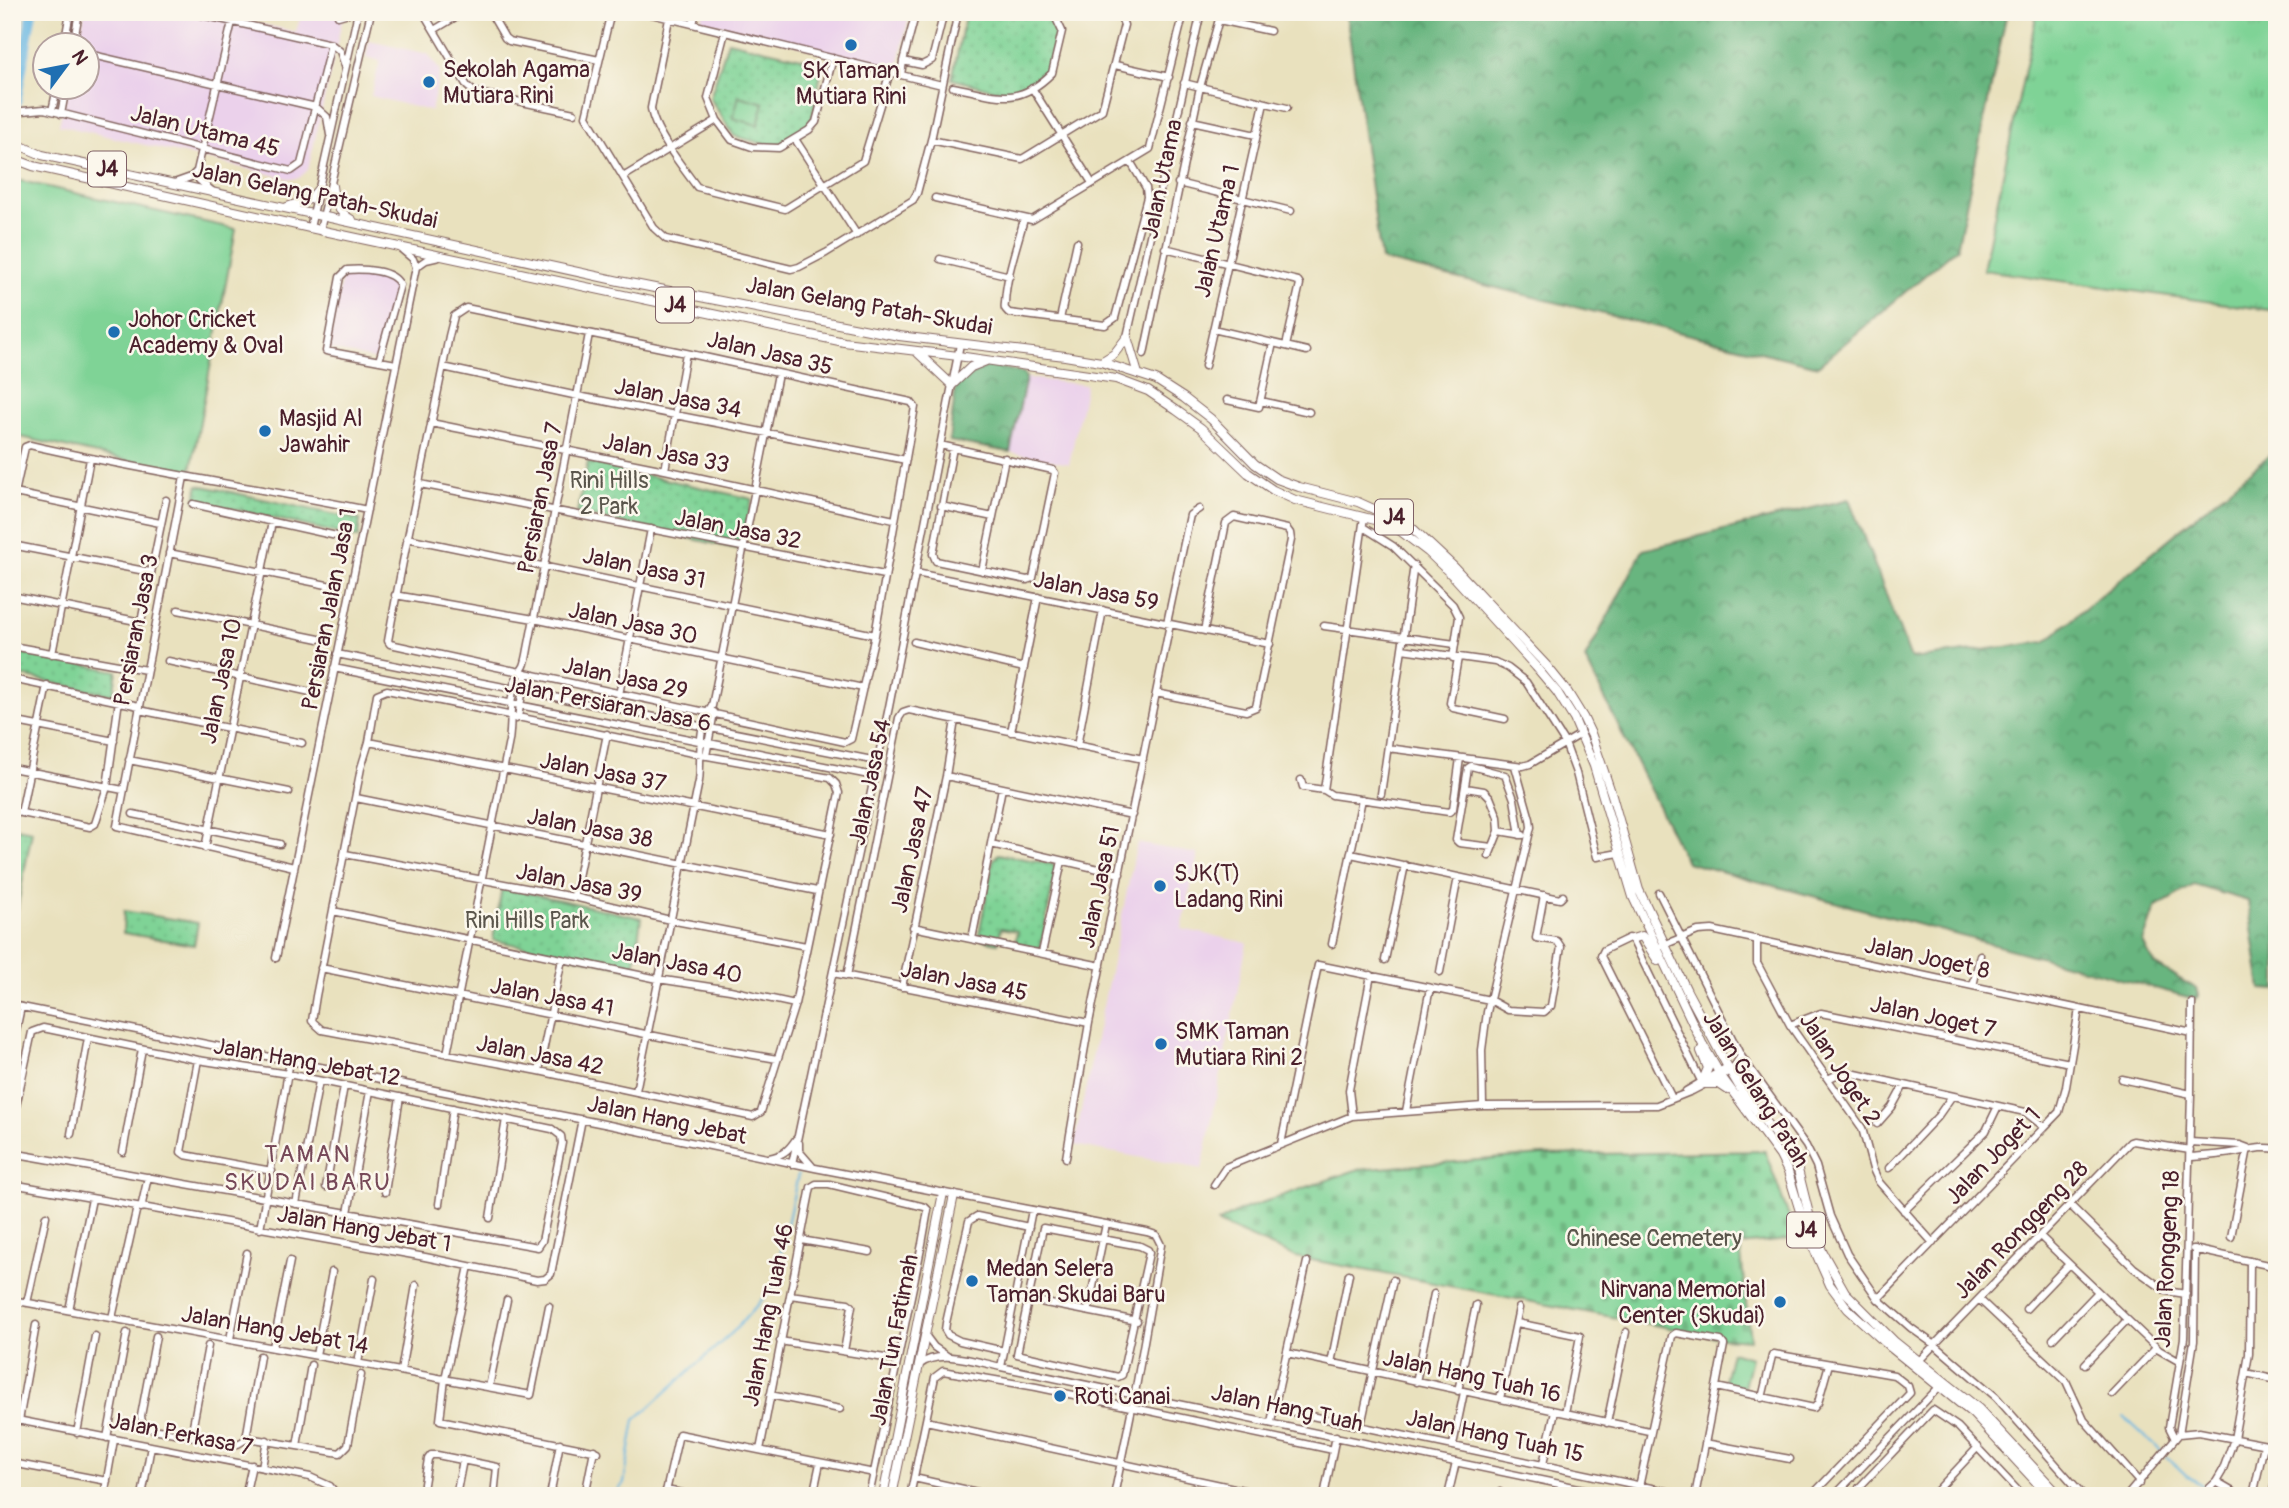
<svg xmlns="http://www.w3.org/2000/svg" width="2289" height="1508" font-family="Pangolin,sans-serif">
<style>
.built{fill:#ebd1eb}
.grass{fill:url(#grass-tufts);stroke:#647960;stroke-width:2}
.forest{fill:url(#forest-crowns);stroke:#586a55;stroke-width:2}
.cemetery{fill:url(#cemetery-stones);stroke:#647960;stroke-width:2}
.park{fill:url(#park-dots);stroke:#647960;stroke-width:2}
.pitch{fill:#7fd396;stroke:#647960;stroke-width:2}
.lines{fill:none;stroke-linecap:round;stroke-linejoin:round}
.stream{stroke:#67b6e2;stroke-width:2}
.river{stroke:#67b6e2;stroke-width:10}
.minor-casing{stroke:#82635e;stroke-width:9}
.major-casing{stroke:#82635e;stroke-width:10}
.minor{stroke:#fff;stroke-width:6}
.major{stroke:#fff;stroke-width:8}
.poi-dot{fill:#1f6fb2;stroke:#fbf7ec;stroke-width:2.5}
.labels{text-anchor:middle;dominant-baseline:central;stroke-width:5;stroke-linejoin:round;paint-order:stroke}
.shield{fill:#fbf7ec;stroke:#7f6065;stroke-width:2}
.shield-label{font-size:21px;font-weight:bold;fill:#4a1f2b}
.poi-label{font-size:23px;fill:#4a1f2b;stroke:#fbf7ec;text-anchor:start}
.street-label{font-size:23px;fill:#4a1f2b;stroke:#fbf7ec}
.park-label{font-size:23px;fill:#5a554b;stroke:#fbf7ec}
.neighbourhood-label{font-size:24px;letter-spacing:2px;fill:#764858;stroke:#fbf7ec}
</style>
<defs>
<pattern id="grass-tufts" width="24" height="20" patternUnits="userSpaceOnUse" patternTransform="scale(1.75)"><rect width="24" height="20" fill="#7fd396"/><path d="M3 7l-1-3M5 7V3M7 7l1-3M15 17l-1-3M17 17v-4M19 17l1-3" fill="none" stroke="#6fb581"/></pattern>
<pattern id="forest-crowns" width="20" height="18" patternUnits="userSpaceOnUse" patternTransform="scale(1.75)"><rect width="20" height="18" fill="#67b57f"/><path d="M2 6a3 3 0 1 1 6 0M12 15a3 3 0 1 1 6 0" fill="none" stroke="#579368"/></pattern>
<pattern id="cemetery-stones" width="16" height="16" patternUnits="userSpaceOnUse" patternTransform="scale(1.75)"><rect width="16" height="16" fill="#7fd396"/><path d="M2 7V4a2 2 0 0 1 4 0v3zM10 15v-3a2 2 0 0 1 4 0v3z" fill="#6fb581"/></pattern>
<pattern id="park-dots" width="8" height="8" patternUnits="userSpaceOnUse" patternTransform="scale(1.75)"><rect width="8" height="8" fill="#7fd396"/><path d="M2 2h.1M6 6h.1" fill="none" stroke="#6fb581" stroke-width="1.8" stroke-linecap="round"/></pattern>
</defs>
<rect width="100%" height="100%" fill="#fbf7ec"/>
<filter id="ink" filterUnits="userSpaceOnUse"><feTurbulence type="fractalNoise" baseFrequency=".0143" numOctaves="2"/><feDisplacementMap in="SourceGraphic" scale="14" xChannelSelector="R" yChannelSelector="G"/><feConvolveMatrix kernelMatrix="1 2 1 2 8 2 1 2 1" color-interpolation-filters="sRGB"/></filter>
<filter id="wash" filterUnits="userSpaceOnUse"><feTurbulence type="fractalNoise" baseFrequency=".00686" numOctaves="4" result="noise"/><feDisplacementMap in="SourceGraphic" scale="28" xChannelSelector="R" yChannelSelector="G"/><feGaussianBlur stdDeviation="1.57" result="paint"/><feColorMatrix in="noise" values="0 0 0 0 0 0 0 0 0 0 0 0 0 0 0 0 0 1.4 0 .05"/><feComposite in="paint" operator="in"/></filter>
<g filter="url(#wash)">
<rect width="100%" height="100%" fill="#e9e1be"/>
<path class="built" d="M85,12H207L296,32L302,12H344L308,170L299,178L291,179L59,125L68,88H88V46L77,45Z
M703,12H910L897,71L701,20Z
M369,41L428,54L440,71L431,111L371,96L380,61L366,57Z
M349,271L391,279L396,287L381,356L376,360L328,349L342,277Z
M1026,378L1086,385L1069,464L1010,452Z
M1137,843L1198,854L1182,929L1247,943L1202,1169L1074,1145Z"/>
<path class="grass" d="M2037,12H2253L2277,23V311L1983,270Z"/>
<path class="forest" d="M1346,12H2007L1957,248L1818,366L1381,260Z
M988,365L1024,373L1026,378L1010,452L949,441L956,385Z
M2277,449V990L2261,989L2248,901L2194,885L2155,908L2143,942L2154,964L2197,989L2199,995L2195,999L1686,862L1585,659L1643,550L1849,499L1911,659L2045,642Z"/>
<path class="cemetery" d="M1765,1151L1797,1239L1740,1245L1750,1340L1723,1338L1296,1257L1218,1223L1241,1210L1356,1170L1542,1155Z"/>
<path class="park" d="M966,12H1044L1056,30L1048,70L1009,94L952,79Z
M728,41L823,63L811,123L775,147L734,136L710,98Z
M588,462L752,499L742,550L577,513Z
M198,485L360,520L358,538L195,500Z
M12,651L117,671L113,695L12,674Z
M12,827L32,831L12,936Z
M998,854L1052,864L1056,868L1041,946L1038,950L1015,945L1017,931L1001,928L998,943L984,940L979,934L993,861Z
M502,887L641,918L634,969L493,940Z
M124,911L198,923L194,945L123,933Z"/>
<path class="pitch" d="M739,96L764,103L758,125L733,118Z
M12,179L236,229L190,475L12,435Z
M1731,1352L1751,1358L1744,1387L1724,1382Z"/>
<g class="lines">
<path class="stream" d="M2124,1417L2162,1452
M2166,1456L2186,1475L2205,1487
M2210,1490L2220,1496
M614,1496L624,1483L635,1420L735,1330L773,1287L798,1175"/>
<path class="river" d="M12,125L32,12"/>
</g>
</g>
<g filter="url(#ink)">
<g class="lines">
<defs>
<path id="minor" d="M189,12L331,44L340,51L345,66
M423,12L467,86L474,92L574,113
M490,12L505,38L509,41L599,60
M611,12L586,116L654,228L666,239L791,269L799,267L826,253L913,200L917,193L931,140L958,12
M643,12L942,85
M338,16L352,12
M669,19L651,108C653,130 683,168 697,187L785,209L863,161L890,72
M1219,20L1270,31
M693,24L696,12
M434,30L464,12
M725,32L708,98L717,120L732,140L752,147L779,148L809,130L816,122L833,58
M64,46L70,12
M73,46L79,12
M88,54L316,107L327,117L330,135
M903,61L916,12
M1115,65L1169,77
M901,75L903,61L922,65L932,60L944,12
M1184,83L1287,108
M953,87C996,95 1017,108 1052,73L1062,31L1053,12
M1032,88L1092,183
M52,111L57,88
M12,112L44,109L291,171L301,164L331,44
M61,114L66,88
M1192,121L1256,135
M795,139L857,235
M931,140L1022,159L1102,110L1124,25L1119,12
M623,177L717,120
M174,183L191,177L197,171
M1178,183L1291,211
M212,191L199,180L197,171L232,22
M935,198L1032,220L1150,149L1184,12
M1024,219C1017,246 1006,276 1005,303C1004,309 1005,309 1009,313L1105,325L1115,318L1147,197L1146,188L1130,161
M310,228L358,12
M320,230L371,12
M400,248L413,259L416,267
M1165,248L1298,281L1300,284L1286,346
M940,259L1010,276
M416,267L426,260L439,257
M466,308L686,353L911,402L915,407L875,635L851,739L845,742L390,644L388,641C406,539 429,438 449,336L454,316Z
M1060,319L1077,242
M1213,329L1307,351
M1127,337L1201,12
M1144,354L1200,87L1221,12
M379,361L400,285C393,269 362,269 347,270L340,277L326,351L396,364
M1205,366L1264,103
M443,367L578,396L906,460
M1227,400L1259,407L1273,343
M1261,401L1309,412
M431,423L665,470L894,520
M940,445L1053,470L1055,473L1033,578L1027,580L936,561L933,554L953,448
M665,470L686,353
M184,477L117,826L294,867
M420,484L884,575
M15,493L160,523
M193,504L341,537
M941,506L993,517
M12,507L25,447L30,445C142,471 255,487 367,510
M1363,527L1393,546L1453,605L1459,617L1453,658
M407,538L875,635
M12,545L150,572
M169,553L332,586
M982,571L1005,458
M916,573L1270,644
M395,595L534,619L863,688
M12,596L141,622L166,500
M178,610L319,639
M1167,623L1190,515L1199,509
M1324,626L1455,644
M914,642L1024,668
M12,646L146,670
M1402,649L1495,662L1508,668L1526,682L1565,743L1576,773L1597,857L1619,853
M52,654L90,459
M337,654L877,761
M1458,658L1450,703L1453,708L1505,719
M168,661L315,693
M334,668L874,776
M12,679L139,706
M387,690L702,755L830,778L836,784L839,793L795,1004L761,1112L753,1117L539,1071L322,1030L312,1021L316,996L361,768L369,742L377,694Z
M1156,693L1246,711L1256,707L1291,540L1290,533L1287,529L1234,517L1226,523L1204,631
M619,695L651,529
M139,710L302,743
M516,719L518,717L526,673
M12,721L114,741
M1011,732L1038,597
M369,742L831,834
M1077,746L1103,610
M1388,748L1523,766L1530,764L1581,734
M706,756L714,712
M129,760L289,792
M12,768L123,790
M946,776L1132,815
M1301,780L1303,787L1324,790
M1466,788L1484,791L1490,797L1498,817L1499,831L1489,856
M1324,790L1364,517
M1324,790L1332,795L1449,812L1453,809L1460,758
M1381,794L1414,565
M356,798L817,891
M12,811L90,827L95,824L107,787L119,700
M21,813L47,685
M133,814L280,844
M1499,831L1523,835
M991,844L1120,874
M1492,847L1459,843L1456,840L1468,768L1471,766L1505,775L1514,799L1520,835
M205,848L272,522
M345,854L574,897L670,920L806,946
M1351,854L1560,899L1563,896
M1659,893L1741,1056L1806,1146L1816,1166L1830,1216L1847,1254L1878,1299L1911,1328L1935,1345L1996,1397L2084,1496
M574,897L607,734
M333,911L658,979L730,990L795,1004
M913,927L1101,966
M972,939L1002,788
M1757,939V963L1790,1025L1862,1128L1873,1169L1879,1182L1933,1243
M1332,944L1362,799
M1661,946L1698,931L1712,930L2192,1033
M1042,953L1062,861
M276,958L416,267
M1385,960L1405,865
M321,968L719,1049L777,1059
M1440,972L1458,877
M833,973L1089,1023
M847,976L899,718L903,712L909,710L1143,759
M1973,986L1980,955
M902,987L946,776L955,720
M12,1005L609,1125L815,1168L1147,1232L1156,1235L1161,1245L1135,1393L1114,1496
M1790,1025L1821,1013L2070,1063
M12,1049L21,1007
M447,1054L509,741C512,721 509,706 514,685C515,677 520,673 524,666C526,661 527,655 528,649L589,334
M198,1060L181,1152L185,1155L272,1171
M539,1071L562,959
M1738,1079L1735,1065L1741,1056
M1828,1079L1836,1075L1851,1073L2025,1112L2044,1127
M2122,1079L2191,1094
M636,1091L699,781C702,758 696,726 712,706L778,374
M1686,1091L1727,1067
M1672,1098L1601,956L1604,950L1629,938L1632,939L1701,1081
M1483,1106L1482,1050L1487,1012L1531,827L1530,819L1515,766
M1406,1111L1430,988
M1352,1116L1349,1090L1371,975
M1877,1124L1892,1107L1904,1085
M12,1125L32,1032L43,1028L198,1060L288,1074L552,1129L561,1136L562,1143L542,1241L538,1247L12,1153
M71,1134L88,1038
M2190,1142L2240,1145L2248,1148
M799,1143V1151L812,1166
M1281,1144L1318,965L1490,1000L1508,1010L1544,1012L1551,1006L1561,947L1557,941L1536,938L1544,895
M123,1152L142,1049
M2190,1157C2205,1156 2221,1155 2237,1152C2251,1150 2261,1146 2277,1149
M769,1158C783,1155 788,1151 796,1139
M1066,1158L1089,1023L1170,624
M792,1164L889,707L960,344
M1889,1168L1938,1116L1952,1096
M12,1184L425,1257L537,1280L545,1279L551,1274L582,1119
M1214,1185L1226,1167L1352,1116L1483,1106L1657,1105L1692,1091L1730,1071
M326,1187L344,1086
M385,1192L400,1097
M296,1204L319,1081
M439,1204L453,1108
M2070,1205L2134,1268L2166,1291L2186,1294
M141,1208L148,1177
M1904,1211L1986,1131L1998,1106
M348,1213L370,1091
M490,1218L506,1119
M1043,1228L1140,1246L1148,1250L1149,1253L1122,1375L1118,1377L1017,1354Z
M260,1229L290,1061
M2040,1236L2159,1350L2180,1362
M2231,1237L2248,1148
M801,1240L870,1252
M2193,1249L2277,1267
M469,1266L445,1379L440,1420L598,1452
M790,1295L848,1303L852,1306L844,1351
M1015,1297L1137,1321
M1878,1299L2059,1112L2066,1087L2079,1009
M1979,1299L2066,1381L2084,1420L2140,1483
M12,1300L531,1395L549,1306
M27,1303L46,1216
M2026,1309L2069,1264
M69,1310L92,1199
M1088,1311L1106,1224
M112,1318L137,1207
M1517,1323L1580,1336L1565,1413
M925,1335L934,1347L947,1356
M156,1336L141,1416L142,1422L148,1428L232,1444H238L248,1438L340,1453L348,1445L361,1375
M230,1339L247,1253
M2053,1339L2098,1292
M780,1341L897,1360
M273,1347L290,1261
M1004,1351L960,1341L948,1335L945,1330L946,1323L969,1221L977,1216L1029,1227
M1287,1353L1649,1431
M316,1355L332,1272
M358,1363L374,1279
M1331,1363L1349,1274
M1916,1364L2130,1142L2133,1141L2190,1150
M2085,1364L2127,1320
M919,1365C940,1348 977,1362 1001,1367L1617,1496
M1001,1367L1032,1210
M401,1371L416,1285
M2246,1373L2277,1380
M1416,1382L1434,1294
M489,1387L507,1300
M1716,1387L1814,1408L1818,1403L1829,1364
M1458,1391L1476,1305
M2112,1394L2156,1348
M770,1395L840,1409
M1762,1398L1772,1356L1774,1354L1894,1375L1908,1386L1910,1393L1811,1496
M1500,1399L1519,1308
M1274,1408L1689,1496
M12,1419L310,1477L330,1486L338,1496
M19,1421L36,1325
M926,1421L1271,1496
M1271,1422L1307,1262
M1607,1423L1626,1332
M1361,1425L1393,1280
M77,1433L95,1336
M2179,1434L2194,1341L2195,1249
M191,1436L208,1346
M107,1438L127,1333
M246,1439L260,1356
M2175,1439L2169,1427L2184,1338L2191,1094L2192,1003
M1705,1443L1790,1459
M1453,1445L1464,1392
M297,1446L311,1365
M760,1450L811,1187L816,1184H829L925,1207L928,1210L922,1244L869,1496
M12,1463L107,1481
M1543,1464L1555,1411
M262,1467L267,1440
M914,1478L995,1496
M2216,1482L2240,1496
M666,1490L697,1496
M246,1491L270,1496
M104,1496L114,1440
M142,1496L151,1446
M245,1496L252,1465
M422,1496L428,1459L431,1455H437L497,1467L494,1496
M456,1496L463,1460
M550,1496L560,1443
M585,1496L594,1450
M665,1496L679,1434L874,1473
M813,1496L820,1463
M910,1496L935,1377L943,1371L1036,1387L1333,1450
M1324,1496L1336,1436
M1448,1496L1456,1462
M1499,1496L1500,1492
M1563,1496L1564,1494
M1637,1496L1672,1336L1676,1333L1721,1341L1724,1345L1695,1496
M1834,1496L1942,1384
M1851,1496L1933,1410L1958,1427L2023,1496
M1932,1496L1978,1447
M2127,1496L2179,1434L2199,1432L2277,1447
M2201,1496L2216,1482L2222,1472L2234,1439L2249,1354L2250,1261
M2253,1496L2264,1445
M2272,1496L2277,1471"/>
<path id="major" d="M12,142L42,155L619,281L899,336L1065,356L1101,362L1156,380L1184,398L1211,419L1255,464L1277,479L1299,487L1358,502L1409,525L1454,567L1546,665L1567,691L1583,717L1592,736L1612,795L1639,890L1687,991L1730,1071L1743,1093L1787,1150L1798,1170L1812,1226L1823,1253L1845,1292L1895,1342L1979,1409L2060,1496
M12,158L33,166L310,228L844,342L958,356L1116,379L1148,391L1176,410L1201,428L1248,473L1273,490L1295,500L1383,522L1399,530L1428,552L1455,578L1536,667L1557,692L1574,719L1594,766L1633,897L1702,1043L1721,1076L1780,1156L1788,1172L1806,1231L1830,1285L1848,1309L1890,1347L1973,1414L2049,1496
M332,186C334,202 337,211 352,220
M287,207L310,199L319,188
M1127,337L1138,374
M918,353L952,385L971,367L986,361
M1101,362L1114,354L1127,337
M1632,939L1642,936L1658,961
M1701,1051L1708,1068L1703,1080
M1705,1084H1719L1728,1090
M883,1496L943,1193
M892,1496L954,1195"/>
</defs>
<use href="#minor" class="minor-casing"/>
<use href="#major" class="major-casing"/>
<use href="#minor" class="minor"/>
<use href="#major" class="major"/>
</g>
</g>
<g class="poi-dot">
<circle cx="851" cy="45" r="7"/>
<circle cx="429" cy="82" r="7"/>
<circle cx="114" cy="332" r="7"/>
<circle cx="265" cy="431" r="7"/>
<circle cx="1160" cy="886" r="7"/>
<circle cx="1161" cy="1044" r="7"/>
<circle cx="972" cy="1281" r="7"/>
<circle cx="1780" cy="1302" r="7"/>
<circle cx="1060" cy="1396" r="7"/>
</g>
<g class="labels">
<g class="shield">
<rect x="88" y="151.5" width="38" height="35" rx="5"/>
<rect x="656" y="287.5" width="38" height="35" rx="5"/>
<rect x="1375" y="499.5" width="38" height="35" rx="5"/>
<rect x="1787" y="1212.5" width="38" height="35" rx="5"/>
</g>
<g class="shield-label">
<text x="107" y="169">J4</text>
<text x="675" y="305">J4</text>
<text x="1394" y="517">J4</text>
<text x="1806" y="1230">J4</text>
</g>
<g class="poi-label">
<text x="443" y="69">Sekolah Agama<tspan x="443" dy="26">Mutiara Rini</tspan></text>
<text x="851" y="70" text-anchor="middle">SK Taman<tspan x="851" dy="26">Mutiara Rini</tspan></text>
<text x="128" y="319">Johor Cricket<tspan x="128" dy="26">Academy &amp; Oval</tspan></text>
<text x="279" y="418">Masjid Al<tspan x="279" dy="26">Jawahir</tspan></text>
<text x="1174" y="873">SJK(T)<tspan x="1174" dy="26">Ladang Rini</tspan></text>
<text x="1175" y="1031">SMK Taman<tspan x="1175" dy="26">Mutiara Rini 2</tspan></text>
<text x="986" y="1268">Medan Selera<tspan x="986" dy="26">Taman Skudai Baru</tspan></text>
<text x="1766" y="1289" text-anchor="end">Nirvana Memorial<tspan x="1766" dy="26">Center (Skudai)</tspan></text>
<text x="1074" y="1396">Roti Canai</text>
</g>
<g class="street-label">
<text transform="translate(205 131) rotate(14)">Jalan Utama 45</text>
<text transform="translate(1162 179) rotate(-78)">Jalan Utama</text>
<text transform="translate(315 195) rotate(12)">Jalan Gelang Patah-Skudai</text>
<text transform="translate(1217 231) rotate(-77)">Jalan Utama 1</text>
<text transform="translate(869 306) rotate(10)">Jalan Gelang Patah-Skudai</text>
<text transform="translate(770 353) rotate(13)">Jalan Jasa 35</text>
<text transform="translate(678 398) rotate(11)">Jalan Jasa 34</text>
<text transform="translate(666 453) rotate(11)">Jalan Jasa 33</text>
<text transform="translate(540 498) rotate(-79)">Persiaran Jasa 7</text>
<text transform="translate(738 529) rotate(11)">Jalan Jasa 32</text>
<text transform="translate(644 568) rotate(12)">Jalan Jasa 31</text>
<text transform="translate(1096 591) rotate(11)">Jalan Jasa 59</text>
<text transform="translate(329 609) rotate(-79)">Persiaran Jalan Jasa 1</text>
<text transform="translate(633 623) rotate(12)">Jalan Jasa 30</text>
<text transform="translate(136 630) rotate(-79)">Persiaran Jasa 3</text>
<text transform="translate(625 678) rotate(12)">Jalan Jasa 29</text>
<text transform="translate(221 681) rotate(-78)">Jalan Jasa 10</text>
<text transform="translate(608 704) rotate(11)">Jalan Persiaran Jasa 6</text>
<text transform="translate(603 772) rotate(11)">Jalan Jasa 37</text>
<text transform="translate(870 782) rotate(-78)">Jalan Jasa 54</text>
<text transform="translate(590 828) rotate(11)">Jalan Jasa 38</text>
<text transform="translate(912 850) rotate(-78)">Jalan Jasa 47</text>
<text transform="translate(579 883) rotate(11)">Jalan Jasa 39</text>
<text transform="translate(1099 887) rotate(-78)">Jalan Jasa 51</text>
<text transform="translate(1927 958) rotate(12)">Jalan Joget 8</text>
<text transform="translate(677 963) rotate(11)">Jalan Jasa 40</text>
<text transform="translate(964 981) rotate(11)">Jalan Jasa 45</text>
<text transform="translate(552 997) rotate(11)">Jalan Jasa 41</text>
<text transform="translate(1933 1017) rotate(12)">Jalan Joget 7</text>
<text transform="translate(540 1055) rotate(11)">Jalan Jasa 42</text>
<text transform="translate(307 1062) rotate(10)">Jalan Hang Jebat 12</text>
<text transform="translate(1840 1069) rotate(57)">Jalan Joget 2</text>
<text transform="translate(1756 1089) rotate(58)">Jalan Gelang Patah</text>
<text transform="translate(667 1120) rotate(12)">Jalan Hang Jebat</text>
<text transform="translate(1993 1156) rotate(-46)">Jalan Joget 1</text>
<text transform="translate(364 1229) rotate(10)">Jalan Hang Jebat 1</text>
<text transform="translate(2021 1230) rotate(-46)">Jalan Ronggeng 28</text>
<text transform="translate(2167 1259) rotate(-87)">Jalan Ronggeng 18</text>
<text transform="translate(768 1315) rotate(-79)">Jalan Hang Tuah 46</text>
<text transform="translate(275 1330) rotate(10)">Jalan Hang Jebat 14</text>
<text transform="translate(894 1340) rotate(-79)">Jalan Tun Fatimah</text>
<text transform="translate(1472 1376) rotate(12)">Jalan Hang Tuah 16</text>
<text transform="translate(1287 1408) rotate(12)">Jalan Hang Tuah</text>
<text transform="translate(181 1434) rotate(11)">Jalan Perkasa 7</text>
<text transform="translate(1495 1436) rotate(12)">Jalan Hang Tuah 15</text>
</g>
<g class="park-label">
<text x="609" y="480">Rini Hills<tspan x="609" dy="26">2 Park</tspan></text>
<text x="527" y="920">Rini Hills Park</text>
<text x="1654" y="1238">Chinese Cemetery</text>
</g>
<g class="neighbourhood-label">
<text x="308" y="1154">TAMAN<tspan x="308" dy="28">SKUDAI BARU</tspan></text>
</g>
</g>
<rect width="2289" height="1508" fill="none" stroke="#fbf7ec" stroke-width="42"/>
<g transform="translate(66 66) rotate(58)"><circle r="33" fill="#fbf7ec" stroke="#b4a19f" stroke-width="2"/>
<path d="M0-5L12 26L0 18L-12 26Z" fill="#1f6fb2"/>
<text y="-10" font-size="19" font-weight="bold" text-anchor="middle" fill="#4a1f2b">N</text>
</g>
</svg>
